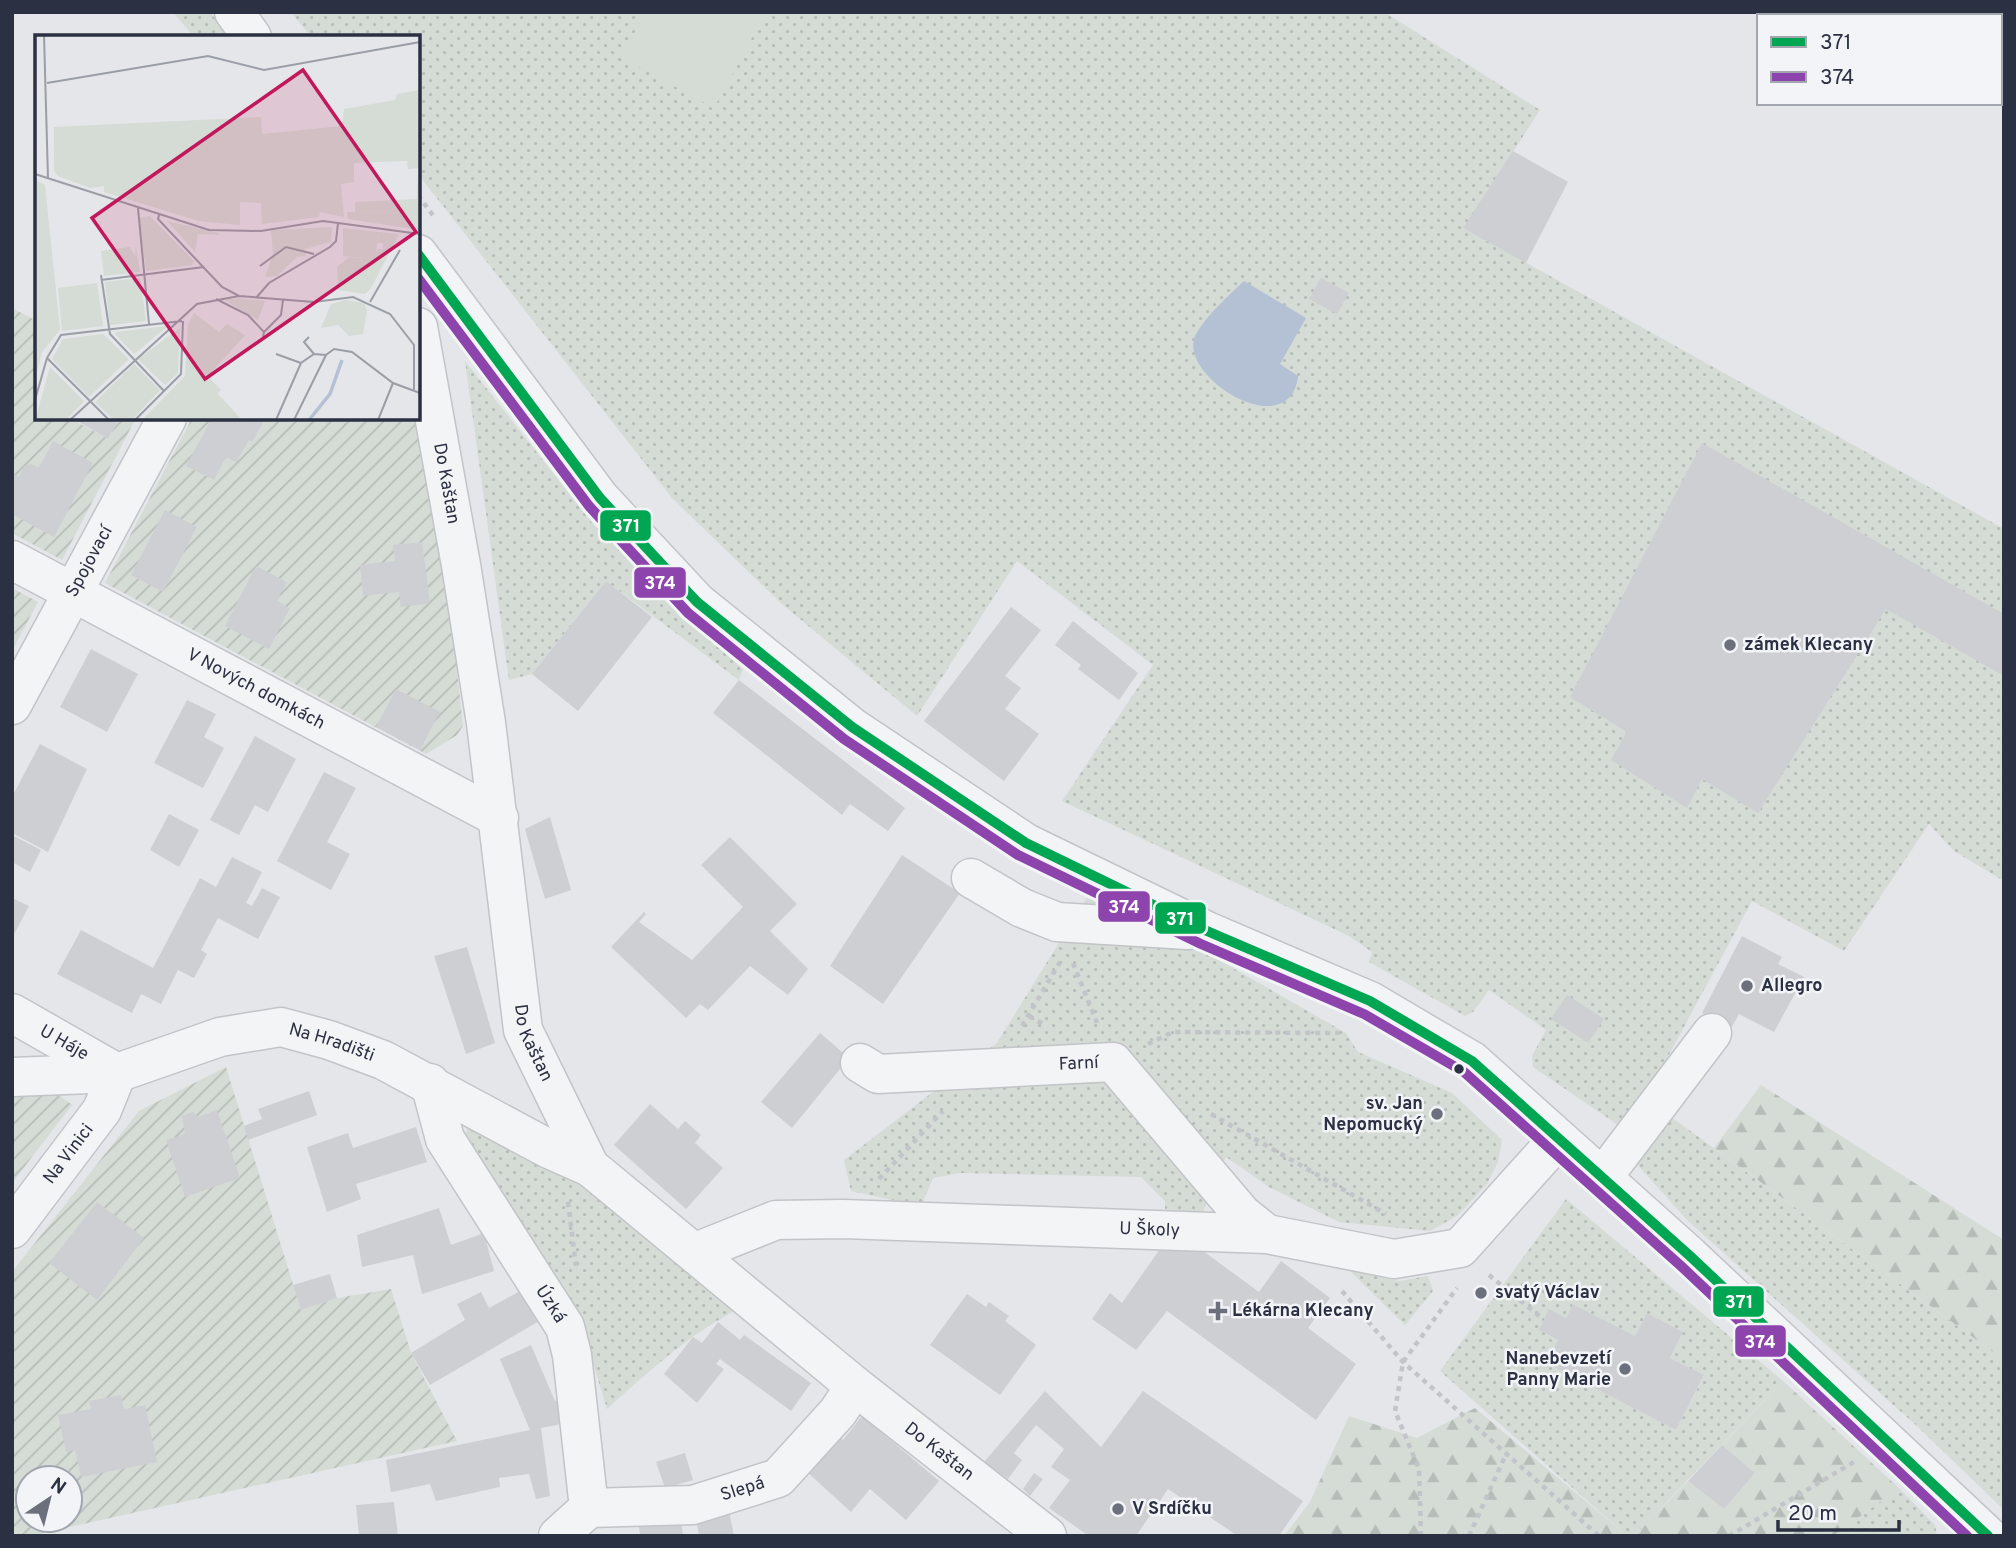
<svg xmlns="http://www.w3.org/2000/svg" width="2016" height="1548" font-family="Overpass,sans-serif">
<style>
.grass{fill:url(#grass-dots);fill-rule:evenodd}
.forest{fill:url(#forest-firs)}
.garden{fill:url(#garden-furrows);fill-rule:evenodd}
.pitch{fill:#d4dcd5}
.water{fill:#b4c0d3}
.building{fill:#cecfd3}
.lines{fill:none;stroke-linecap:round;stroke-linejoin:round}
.minor-casing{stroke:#c2c4c7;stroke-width:41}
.path{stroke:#c3c4c9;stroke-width:4.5;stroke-dasharray:5 5;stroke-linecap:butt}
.minor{stroke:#f3f4f6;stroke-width:38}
.bus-1-casing{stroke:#f2f4f8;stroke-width:16}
.bus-2-casing{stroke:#f2f4f8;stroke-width:16}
.bus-1{stroke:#00a651;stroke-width:10}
.bus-2{stroke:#8e44ad;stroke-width:10}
.poi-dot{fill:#6c707c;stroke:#f2f4f8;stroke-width:2.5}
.bus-dot{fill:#2b3142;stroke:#f2f4f8;stroke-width:2.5}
.labels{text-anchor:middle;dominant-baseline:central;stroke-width:5;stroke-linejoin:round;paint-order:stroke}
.street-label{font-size:18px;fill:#2b3142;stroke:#f2f4f8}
.poi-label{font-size:18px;font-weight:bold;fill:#2b3142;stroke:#f2f4f8;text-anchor:start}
.inset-river{fill:none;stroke:#b4c0d3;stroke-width:3.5}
.inset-road{fill:none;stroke:#9a9ea6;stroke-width:2}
.view{fill:#c2185b;fill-opacity:0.15;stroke:#c2185b;stroke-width:3.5}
.inset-edge{fill:none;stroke:#2b3142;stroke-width:3.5}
.line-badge{stroke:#f2f4f8;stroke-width:2.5}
.badge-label{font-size:19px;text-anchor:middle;font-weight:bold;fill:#fff}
</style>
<defs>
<pattern id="grass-dots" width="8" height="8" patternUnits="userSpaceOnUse" patternTransform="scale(1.75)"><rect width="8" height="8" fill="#d4dcd5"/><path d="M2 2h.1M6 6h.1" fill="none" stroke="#b6bdb8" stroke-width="1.8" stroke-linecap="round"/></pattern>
<pattern id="forest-firs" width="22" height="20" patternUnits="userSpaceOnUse" patternTransform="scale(1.75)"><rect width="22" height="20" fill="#d4dcd5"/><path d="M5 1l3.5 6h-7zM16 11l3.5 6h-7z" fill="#b6bdb8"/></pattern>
<pattern id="garden-furrows" width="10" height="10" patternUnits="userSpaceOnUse" patternTransform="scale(1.75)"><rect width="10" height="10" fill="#d4dcd5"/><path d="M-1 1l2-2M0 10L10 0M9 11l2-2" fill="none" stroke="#b6bdb8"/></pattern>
</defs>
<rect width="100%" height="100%" fill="#e4e6e9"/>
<path class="grass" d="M173,12H210L229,37H194Z
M291,12H1384L1540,110L1464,228L2004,529V881L1954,851L1929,824L1844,951L1752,901L1645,1099L1624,1129L1533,1067L1532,1056L1546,1030L1489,990L1473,1012L1465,1016L1369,962L1372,952L1349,936L1062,801L1153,665L1017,561L917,716L782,604L672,498L418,174V37H311Z
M465,361L593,524L743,670L739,680L606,581L532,674L509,680Z
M1093,888L1346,1033L1358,1052L1452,1093L1502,1140L1498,1162L1487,1184L1457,1216L1430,1231L1339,1222L1269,1187L1226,1157L1203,1212L1165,1209V1201L1141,1177L960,1173L933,1178L921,1206L851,1191L844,1160L997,1043Z
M1663,1111L2004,1360V1510L1918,1427L1688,1221L1635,1162Z
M481,1127L581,1180L736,1310C687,1336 648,1372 607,1409L589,1350L465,1139L467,1128Z
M1566,1199L1783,1381L1634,1536H1627L1440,1371ZM1573,1304L1635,1336L1647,1313L1683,1332L1670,1358L1704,1376L1676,1430L1546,1363L1558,1340L1539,1330L1549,1310L1566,1318Z
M1349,1270L1399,1281L1428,1276L1433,1291L1405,1325Z
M1899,1488L1935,1525L1937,1536H1833Z"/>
<path class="forest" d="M1761,1085L2004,1240V1360L1714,1148Z
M1783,1381L1899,1488L1833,1536H1634L1688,1481L1724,1509L1755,1473L1722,1445Z
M1475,1408L1627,1536H1284L1310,1502L1349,1416L1417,1438Z"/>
<path class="garden" d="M12,308L37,321V418H81L79,423L108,439L119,418H136L62,560L12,533Z
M192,418H416L445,561L463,726L457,735L426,754L105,583Z
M12,588L38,602L12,651Z
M226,1067L301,1310L337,1298L391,1289L411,1353L457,1441L29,1536H12V1272L139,1111ZM28,1478H70V1520H28Z
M59,1095L72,1105L12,1183V1097Z"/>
<path class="pitch" d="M646,12H766L714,108L621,57Z"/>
<path class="water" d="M1244,281L1306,318L1280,364L1298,376C1290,447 1174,375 1196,334C1207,315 1228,296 1244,281Z"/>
<path class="building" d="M1513,151L1568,182L1526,263L1463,228Z
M1321,278L1349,293L1337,314L1309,299Z
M81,418H119L108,439L79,422Z
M212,418H255L263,423L252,442L249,440L236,462L226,457L214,480L186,466Z
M53,441L93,463L54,537L12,514V473L19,477L24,466L31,464L39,468Z
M1702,443L2004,614V676L1886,609L1758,813L1702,779L1687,808L1611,760L1627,732L1570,697Z
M165,510L197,527L163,592L131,575Z
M422,542L430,603L401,607L399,592L363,596L360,565L395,561L393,545Z
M256,566L287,582L277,601L290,608L269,649L225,626Z
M606,581L652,617L578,711L532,674Z
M1011,607L1041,630L1005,676L1021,688L1005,709L1039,734L1004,781L924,721Z
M1073,621L1138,673L1119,700L1078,669L1081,665L1055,645Z
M91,649L138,674L107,732L60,707Z
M739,680L905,808L888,831L850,804L842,815L713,713Z
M396,689L440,712L420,750L376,727Z
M187,700L216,714L204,737L224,748L203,788L154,763Z
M255,736L296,759L268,812L255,805L239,835L210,820Z
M40,744L87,769L48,852L12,833V797Z
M324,772L356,788L327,842L350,854L331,890L277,861Z
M169,814L199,830L179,867L150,850Z
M550,817L571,890L545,899L525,829Z
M12,835L41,850L30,872L12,862Z
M730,837L797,904L770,931L808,969L788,995L750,966L708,1010L700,1004L686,1018L611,947L644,912L646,914L639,922L692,960L743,907L701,865Z
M902,855L960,893L883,1004L830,966Z
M232,857L262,872L246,903L252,906L262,888L280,897L258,939L218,918L201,950L207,954L194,978L178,970L161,1004L141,994L132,1013L57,974L81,930L153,968L200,878L216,887Z
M12,898L29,906L12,938Z
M1742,936L1782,957L1778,964L1804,977L1774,1032L1739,1014L1730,1030L1702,1013Z
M467,947L495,1043L466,1054L434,956Z
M1567,995L1604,1019L1588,1043L1551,1019Z
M820,1033L849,1058L792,1128L761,1102Z
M309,1091L317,1115L248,1140L244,1126L262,1119L258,1109Z
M650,1104L678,1129L685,1121L701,1135L695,1143L723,1168L686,1209L614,1145Z
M217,1110L240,1178L185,1197L166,1140L185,1134L182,1116L193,1112L198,1117Z
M416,1127L427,1162L356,1184L361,1199L327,1212L307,1147L348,1133L353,1148Z
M97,1202L144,1238L97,1300L49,1263Z
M439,1208L451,1245L484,1233L494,1271L422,1294L413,1255L362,1267L357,1235Z
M1160,1249L1203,1251L1259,1292L1281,1261L1330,1298L1308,1328L1356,1364L1316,1420L1167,1311L1136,1350L1092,1319L1110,1293L1122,1303Z
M330,1274L337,1298L301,1310L293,1285Z
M524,1289L541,1320L430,1385L411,1353L465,1320L457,1304L481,1292L489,1308Z
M967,1294L986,1307L989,1302L1009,1316L1005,1321L1036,1345L1000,1395L930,1345Z
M1573,1304L1635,1336L1647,1313L1683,1332L1670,1358L1704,1375L1676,1430L1546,1363L1558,1340L1539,1330L1549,1309L1566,1318Z
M718,1322L740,1340L744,1335L811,1383L791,1411L720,1359L716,1364L724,1369L697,1403L664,1374L693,1337L702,1343Z
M531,1345L555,1401L566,1397L567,1423L541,1428L550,1496L536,1499L529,1474L499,1478L500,1487L436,1501L430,1484L391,1492L386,1460L530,1430L500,1359Z
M1045,1391L1101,1447L1143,1391L1303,1501L1279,1536H1238L1168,1489L1136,1536H1089L1049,1508L1070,1480L1051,1467L1064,1449L1036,1425L1014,1453L1022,1460L1008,1479L984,1462Z
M121,1395L124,1409L145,1405L157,1462L81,1477L75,1450L66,1452L58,1415L91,1409L89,1401Z
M862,1416L939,1481L906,1520L870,1489L851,1512L807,1472L840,1438L843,1440Z
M1722,1445L1755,1473L1724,1509L1688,1481Z
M685,1453L693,1480L665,1488L656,1462Z
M1034,1473L1043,1479L1030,1496L1023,1489Z
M394,1502L398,1536H359L356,1505Z
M728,1506L734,1536H699L695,1513Z
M681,1517L683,1536H640L638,1518Z"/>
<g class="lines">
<defs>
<g id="minor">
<path d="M234,12L252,37"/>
<path d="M418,254L600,498L697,602L852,727L1026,843L1207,931L1370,1001L1472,1061L1690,1256L1988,1536"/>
<path id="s1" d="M418,327L461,565L486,723L523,1030L590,1167L855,1386L1047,1536"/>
<path id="s2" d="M12,560L499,818"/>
<path id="s3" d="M12,705L167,418"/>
<path d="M971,878L1022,908L1057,922L1188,930"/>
<path id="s4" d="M12,1013L117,1073"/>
<path id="s5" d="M860,1063L878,1074L1113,1062L1242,1214L1267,1234"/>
<path id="s6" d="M12,1077L117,1073L220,1037L281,1027L329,1040L383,1060L547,1148L590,1167"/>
<path id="s7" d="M430,1083L445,1139L565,1327L572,1355L589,1508L558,1536"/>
<path d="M1602,1178L1712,1033"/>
<path id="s8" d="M12,1229L102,1110L117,1073"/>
<path id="s9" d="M696,1252L776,1220L843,1219L1267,1234L1394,1259L1460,1248L1558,1139"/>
<path id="s10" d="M589,1508L693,1505L778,1478L838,1412L855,1386"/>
</g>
</defs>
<use href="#minor" class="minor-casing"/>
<path class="path" d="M418,195L435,218
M1073,963L1097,1023
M1029,1016L1043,1024
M1022,1026L1060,962
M1148,1044L1173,1032L1339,1033
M1211,1114L1386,1214
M879,1179L943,1111
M568,1202L576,1266
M1489,1275L1543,1319
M1342,1291L1403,1362L1599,1536
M1421,1536L1419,1469L1395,1411L1403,1362L1457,1288
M1469,1536L1506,1454
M1729,1536L1854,1462"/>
<use href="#minor" class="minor"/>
<defs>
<path id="bus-1" d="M418,254L600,498L697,602L852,727L1026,843L1207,931L1370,1001L1472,1061L1690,1256L1988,1536"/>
<path id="bus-2" d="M418,278L589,506L688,613L844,739L1018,855L1201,944L1364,1014L1464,1072L1681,1266L1967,1536"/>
</defs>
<use href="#bus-1" class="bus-1-casing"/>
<use href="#bus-2" class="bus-2-casing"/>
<use href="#bus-1" class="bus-1"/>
<use href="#bus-2" class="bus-2"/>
</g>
<g class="poi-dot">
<circle cx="1730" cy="645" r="7"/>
<circle cx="1747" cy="986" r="7"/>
<circle cx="1437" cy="1114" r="7"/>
<circle cx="1481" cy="1293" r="7"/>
<path d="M1214.5 1300.5h7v7h7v7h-7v7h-7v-7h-7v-7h7z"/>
<circle cx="1625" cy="1369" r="7"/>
<circle cx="1118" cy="1509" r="7"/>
</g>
<circle class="bus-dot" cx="1459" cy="1069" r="6"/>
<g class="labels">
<g class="street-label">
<text stroke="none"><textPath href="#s1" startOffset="159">Do Kaštan</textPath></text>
<text stroke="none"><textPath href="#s3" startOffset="163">Spojovací</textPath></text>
<text stroke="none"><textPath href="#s2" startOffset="276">V Nových domkách</textPath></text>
<text stroke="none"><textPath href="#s1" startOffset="726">Do Kaštan</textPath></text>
<text stroke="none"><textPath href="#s4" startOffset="60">U Háje</textPath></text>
<text stroke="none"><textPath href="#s6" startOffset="329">Na Hradišti</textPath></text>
<text stroke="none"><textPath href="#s5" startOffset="222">Farní</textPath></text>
<text stroke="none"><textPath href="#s8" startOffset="94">Na Vinici</textPath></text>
<text stroke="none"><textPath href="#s9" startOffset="460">U Školy</textPath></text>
<text stroke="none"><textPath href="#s7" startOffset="254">Úzká</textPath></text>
<text stroke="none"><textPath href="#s1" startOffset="1314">Do Kaštan</textPath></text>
<text stroke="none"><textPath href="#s10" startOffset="156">Slepá</textPath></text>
</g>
<g class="poi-label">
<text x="1744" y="645">zámek Klecany</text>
<text x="1761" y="986">Allegro</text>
<text x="1423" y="1104" text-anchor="end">sv. Jan<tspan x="1423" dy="21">Nepomucký</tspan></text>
<text x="1495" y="1293">svatý Václav</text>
<text x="1232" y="1311">Lékárna Klecany</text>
<text x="1611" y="1359" text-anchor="end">Nanebevzetí<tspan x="1611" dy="21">Panny Marie</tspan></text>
<text x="1132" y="1509">V Srdíčku</text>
</g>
</g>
<g transform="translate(35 35)">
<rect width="385" height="385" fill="#e4e6e9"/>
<path d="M385,55V133L373,134L372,126L319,128V147L306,149L309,182L285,177L284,182L227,189L226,168L205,167V190L164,186L69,157V151L55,153L23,141L19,136V92L226,82L227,99L307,91L309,74L360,65L362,59ZM312,177L375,178L385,187V195L313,184ZM132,186L184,198V200L163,199L160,217ZM297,192L296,207L270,214L271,221L262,222L242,241L230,242L238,219L236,195ZM308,193L344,197L340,224L308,221ZM204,263L230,266L223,285L190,265Z" fill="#d4dcd5"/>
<path d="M382,139L385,187L375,178L320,177V167L382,164ZM0,145L10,150L25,295L7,317L0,345ZM344,197L364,199L336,253L330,259L303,255L302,232L314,222L340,224L342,214H348V208H343ZM311,265L329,268L332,276L328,299L314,301L303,290L286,293L296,269ZM182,358L207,385H155Z" fill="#d4dcd5"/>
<path d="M115,181L159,226L157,230L111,236L104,183ZM95,212L100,221L101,212L105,237L69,241L66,216ZM105,243L111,286L75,290L70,247ZM62,248L68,291L27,296L23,253ZM159,278L184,297L192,289L210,300L173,341L186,355L155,385H107L150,341L153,289ZM133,291L99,319L80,299L81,297ZM145,293L143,338L130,350L103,324ZM68,299L94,324L54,362L17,324L28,304ZM99,329L125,355L97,385H79L60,367ZM15,332L49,366L31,385H0Z" fill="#d4dcd5"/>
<path d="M137,118L140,142L126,143L123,119Z" fill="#d4dcd5"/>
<path class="inset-river" d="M274,385L295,359L307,325"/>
<path class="inset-road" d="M9,0L13,144M12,48L173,21L229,35L385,7M0,139L174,195L226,196L288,186L385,199M103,173L114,289M124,180L123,184L187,252L204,261L279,267L318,262L355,279L379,310V356M225,231L251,212L279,219M66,240L75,299L129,356M66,245L169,232M221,263L234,248L295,212L301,206L303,188M181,264L213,280L229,297L228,302M335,267L365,215M229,297L246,280L248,265M274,302L269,307L279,319M241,319L266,328M12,323L74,385M0,365L12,323L26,300L147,286M35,385L162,269L204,261M100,385L146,339L148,286M241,385L266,328L279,319L291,320M259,385L291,320L299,314L317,317L358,348L385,358M343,385L358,348"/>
<path class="view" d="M268,35L381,197L170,344L57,183Z"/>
<rect width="385" height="385" class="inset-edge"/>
</g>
<g class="line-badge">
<rect x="599" y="509" width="53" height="33" rx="7" fill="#00a651"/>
<rect x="633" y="566" width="54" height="33" rx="7" fill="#8e44ad"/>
<rect x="1097" y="890" width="54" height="33" rx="7" fill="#8e44ad"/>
<rect x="1154" y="901" width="53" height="34" rx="7" fill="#00a651"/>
<rect x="1712" y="1285" width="53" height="33" rx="7" fill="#00a651"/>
<rect x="1734" y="1324" width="53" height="34" rx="7" fill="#8e44ad"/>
</g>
<g class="badge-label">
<text x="626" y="532">371</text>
<text x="660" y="589">374</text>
<text x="1124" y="913">374</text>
<text x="1180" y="925">371</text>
<text x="1739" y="1308">371</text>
<text x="1760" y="1348">374</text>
</g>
<rect width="2016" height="1548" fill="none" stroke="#2b3142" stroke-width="28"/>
<rect x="1757" y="14" width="245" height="91" fill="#f2f4f8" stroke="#a2a6af" stroke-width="2"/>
<rect x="1771" y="37" width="35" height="10" fill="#00a651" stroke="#a2a6af" stroke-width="2"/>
<text x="1820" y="49" font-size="21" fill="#2b3142">371</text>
<rect x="1771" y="72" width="35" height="10" fill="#8e44ad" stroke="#a2a6af" stroke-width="2"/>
<text x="1820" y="84" font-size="21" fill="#2b3142">374</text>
<g transform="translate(49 1499) rotate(35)"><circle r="33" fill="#f2f4f8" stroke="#a2a6af" stroke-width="2"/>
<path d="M0-5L12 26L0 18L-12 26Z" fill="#6c707c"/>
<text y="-10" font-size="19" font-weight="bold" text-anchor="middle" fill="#2b3142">N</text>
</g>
<path d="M1778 1520v10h121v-10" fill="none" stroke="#2b3142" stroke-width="3.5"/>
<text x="1788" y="1520" font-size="21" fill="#2b3142" stroke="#f2f4f8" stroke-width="5" paint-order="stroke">20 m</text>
</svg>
